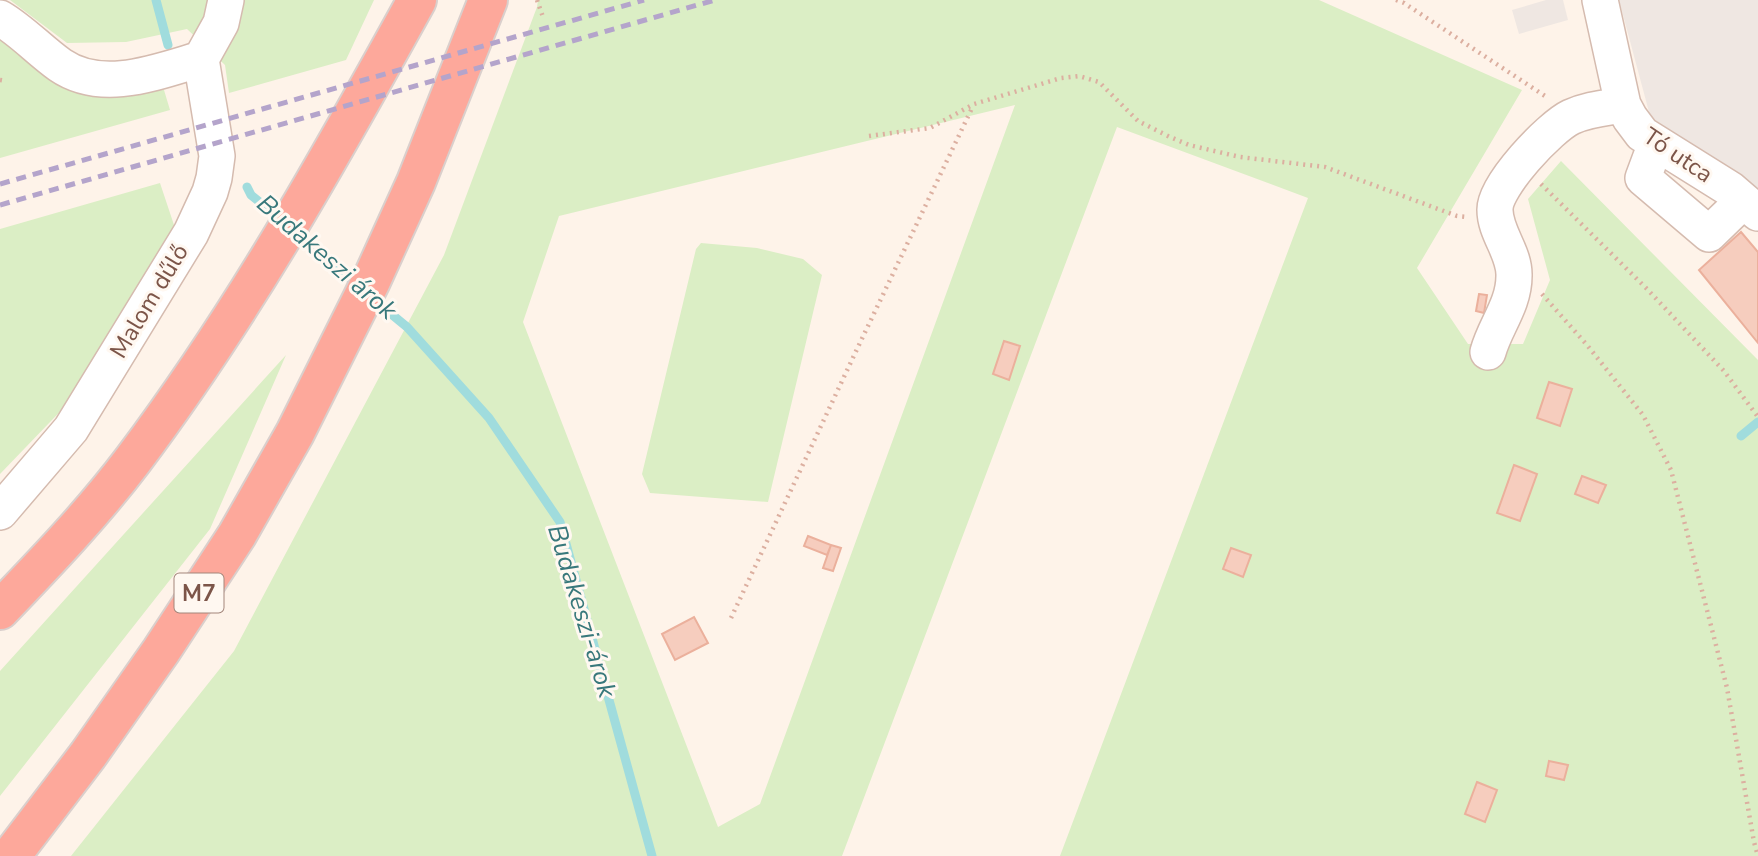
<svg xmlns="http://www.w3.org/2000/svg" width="1758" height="856" font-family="'Nunito Sans',sans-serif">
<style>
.industrial{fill:#efe7e2}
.green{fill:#dbeec5;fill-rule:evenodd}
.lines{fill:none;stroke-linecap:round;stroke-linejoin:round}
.stream{stroke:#a0dcdd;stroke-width:9}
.building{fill:#f6cdbe;stroke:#ebb09c;stroke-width:2}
.minor-casing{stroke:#d5bbaf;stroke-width:38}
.highway-casing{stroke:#dacfcc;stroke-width:42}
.path{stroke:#dcafa0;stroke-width:4.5;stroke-dasharray:2 5;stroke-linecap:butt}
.minor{stroke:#fff;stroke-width:35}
.highway{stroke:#fda89b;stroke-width:38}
.rail{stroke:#b4a4cb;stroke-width:5;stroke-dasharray:10 7;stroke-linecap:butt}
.labels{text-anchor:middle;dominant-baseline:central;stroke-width:6;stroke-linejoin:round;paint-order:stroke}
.shield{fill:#fff8f1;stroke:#a3867b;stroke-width:2}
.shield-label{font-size:23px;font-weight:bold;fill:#7c5549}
.street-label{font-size:24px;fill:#7c5549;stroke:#fff8f1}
.water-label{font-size:26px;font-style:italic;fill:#38787b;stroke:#fff8f1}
</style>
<rect width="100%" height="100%" fill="#fef3e9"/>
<path class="industrial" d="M1546,0H1563L1568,20L1519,34L1512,10Z
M1619,0H1758V194L1653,127Z"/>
<path class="green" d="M10,0H374L346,60L229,93L225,65L187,29L126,42L67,43Z
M538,0H1319L1522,90L1417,268L1468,344H1523L1550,280L1528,199L1561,161L1758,360V856H1060L1308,198L1117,127L842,856H71L234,651L444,255L537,7ZM1015,105L760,804L718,827L523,322L559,216Z
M0,38L92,93L164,90L170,110L0,158Z
M160,183L177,234L102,368L0,474V229Z
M701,243L757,248L803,259L822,275L768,502L650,493L642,474L696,249Z
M286,355L210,529L0,796V671Z"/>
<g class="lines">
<path class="stream" d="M156,0L168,45
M247,187L251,195L283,221
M296,233L357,285
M373,299L407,327L489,418L560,522L652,856
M1741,436L1758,422"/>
</g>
<path class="building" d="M1741,232L1758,252V343L1699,270Z
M1479,294L1487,295L1484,313L1476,311Z
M1004,341L1020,346L1009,380L993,374Z
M1549,382L1572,389L1560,426L1537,418Z
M1514,465L1537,474L1520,521L1497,513Z
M1582,476L1606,485L1598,503L1575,494Z
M808,536L831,545L827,555L804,546Z
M831,545L841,548L833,571L823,568Z
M1231,548L1251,555L1243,577L1223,569Z
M694,617L708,643L675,660L662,634Z
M1549,761L1568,765L1564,780L1546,776Z
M1477,782L1497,790L1485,822L1465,814Z"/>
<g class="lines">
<defs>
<path id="minor" d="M1600,0L1623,105L1630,118L1642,134L1730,189L1758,213
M0,18C22,31 39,50 60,65C102,94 157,72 201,59L221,23L226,0
M1656,143L1643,178L1709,234L1743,201
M1488,352C1495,326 1514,305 1514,276C1515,253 1495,233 1495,210C1494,186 1550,127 1571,117C1588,109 1605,108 1623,105
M0,512L71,429L191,233L210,192L214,178L217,156L201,59"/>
<path id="highway" d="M0,610C46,562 93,513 133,460C242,315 330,158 417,0
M11,856L88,755L161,651L237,535L295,433L371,281L416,182L488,0"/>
</defs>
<use href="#minor" class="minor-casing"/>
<use href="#highway" class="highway-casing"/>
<path class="path" d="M537,0L543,17
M1396,0L1404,3L1545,96
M0,80L6,81
M869,136L930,128L974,104L1061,78L1079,76L1099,82L1138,121L1170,137L1189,145L1240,157L1325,167L1457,216L1467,217
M1541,184L1647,289L1724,371L1758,417
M1542,294L1587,345L1643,415L1671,470L1727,688L1754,842L1758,856
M731,618L858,347L973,106"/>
<use href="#minor" class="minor"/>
<use href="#highway" class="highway"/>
<path class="rail" d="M0,184L644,0
M0,205L715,0"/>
</g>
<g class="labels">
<rect class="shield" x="174.5" y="573.5" width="49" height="39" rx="5"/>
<g class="shield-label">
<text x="199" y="593">M7</text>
</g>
<g class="street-label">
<text transform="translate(1678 155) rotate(34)">Tó utca</text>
<text transform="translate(149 301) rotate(-59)">Malom dűlő</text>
</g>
<g class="water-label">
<text transform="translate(327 257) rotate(41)">Budakeszi árok</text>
<text transform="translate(582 611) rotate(73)">Budakeszi-árok</text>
</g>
</g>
</svg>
